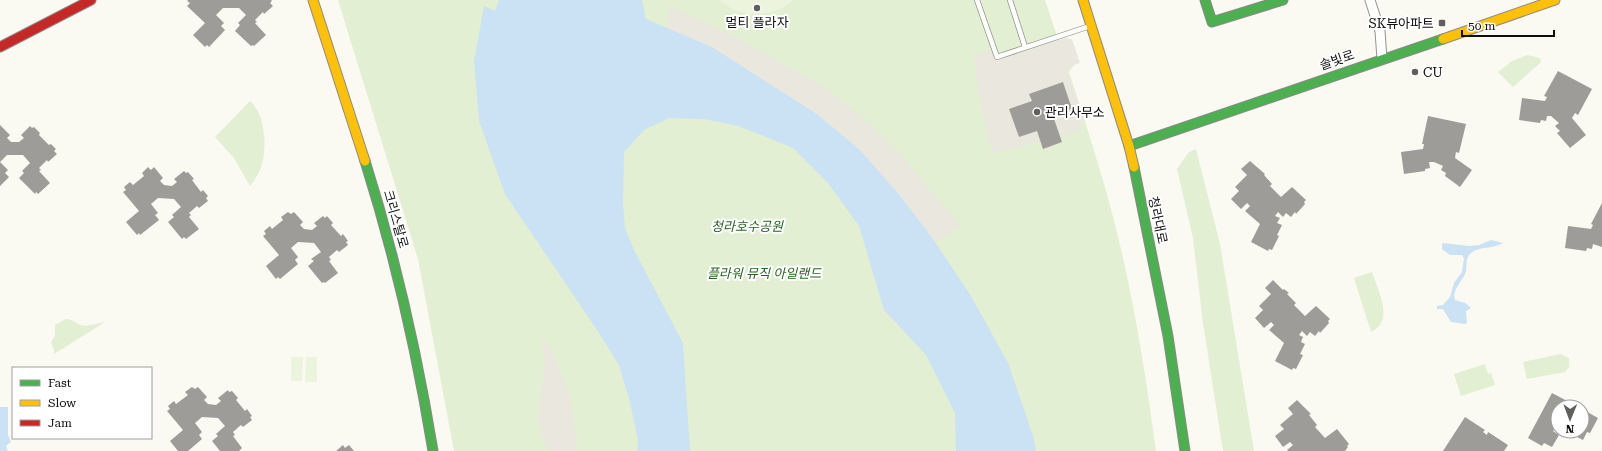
<svg xmlns="http://www.w3.org/2000/svg" width="1602" height="451" font-family="'Roboto Serif','Noto Sans KR',serif">
<style>
.green{fill:#e2efd3}
.pitch{fill:#ecf4dd}
.plaza{fill:#eae8de}
.water{fill:#cae2f3}
.building{fill:#9e9c98}
.lines{fill:none;stroke-linecap:round;stroke-linejoin:round}
.lane-casing{stroke:#949491;stroke-width:6}
.street-casing{stroke:#949491;stroke-width:11}
.fast-casing{stroke:#8b8a87;stroke-width:11}
.slow-casing{stroke:#8b8a87;stroke-width:11}
.jam-casing{stroke:#8b8a87;stroke-width:11}
.lane{stroke:#fefefd;stroke-width:4.5}
.street{stroke:#fefefd;stroke-width:9}
.fast{stroke:#4caf50;stroke-width:9}
.slow{stroke:#ffc107;stroke-width:9}
.jam{stroke:#c62828;stroke-width:9}
.poi-dot{fill:#61605e;stroke:#fff;stroke-width:1.5}
.labels{text-anchor:middle;dominant-baseline:central;stroke-width:4;stroke-linejoin:round;paint-order:stroke}
.poi-label{font-size:13px;fill:#0e0e0e;stroke:#fff;text-anchor:start}
.street-label{font-size:13px;fill:#0e0e0e;stroke:#fff}
.park-label{font-size:13px;font-style:italic;fill:#296321;stroke:#fff}
</style>
<rect width="100%" height="100%" fill="#faf9f2"/>
<path class="green" d="M338,0H1045C1063,55 1082,109 1098,164C1127,257 1143,354 1156,451H454L418,259Z
M1527,55L1540,58L1541,62L1513,87L1498,72L1512,61Z
M250,101C265,114 267,145 262,164C260,172 255,179 250,186L234,158L215,137Z
M1196,149L1220,244L1254,451H1223L1203,323L1193,238L1177,169L1189,152Z
M1372,272C1378,291 1395,321 1371,332L1354,278Z
M66,319C72,319 75,323 81,325C88,327 98,323 105,322L54,354V350L51,342L55,336V325Z
M1561,354L1569,358V367L1565,372L1527,379L1523,362Z
M1485,364L1488,374L1491,373L1495,385L1461,396L1454,374Z"/>
<path class="pitch" d="M720,0H793C775,18 738,19 720,0Z
M291,357H303L302,381H291Z
M306,357H317V382H305Z"/>
<path class="plaza" d="M670,6L733,36L823,86L855,111L899,153L961,226L936,243L931,236L817,114L712,47L667,28Z
M1065,38L1072,39L1080,63L1074,65L1068,73L1084,119L1079,130L1061,138L1053,116L1072,109L1063,82L1029,94L1032,101L1009,109L1019,137L1037,131L1040,142L992,154L981,107L973,54L994,49L997,58L1001,59Z
M542,337L551,349L570,396L578,451H549L545,444L537,418L545,363Z"/>
<path class="water" d="M499,0H642L646,19L712,47L817,114L860,150L897,192L931,236L971,296L1008,363L1033,436L1036,451H956L955,413L926,355L884,310L859,226L828,183L793,148L739,126L704,119L669,118L644,130L624,152L623,204L625,228L634,250L683,343L690,451H637L638,440L630,402L619,365L599,333L505,194L479,121L474,61L484,6L495,11Z
M1491,240L1503,243C1495,249 1479,246 1471,253C1465,258 1467,265 1466,271C1464,280 1451,290 1455,300L1465,303L1471,308L1466,311L1467,323L1465,324L1451,322L1443,309H1437V306L1443,305L1450,297L1454,283L1462,272L1464,258L1462,255H1450L1442,249V245L1443,243L1469,246L1479,245Z
M0,407H8V435L11,442L6,446L8,451H0Z"/>
<path class="building" d="M188,0H271L272,1L270,3L273,6L264,14L263,12L255,20L257,22L255,23L266,35L254,46L253,45L251,46L235,31L240,25L238,23L246,15L239,8H223L216,15L224,23L221,26L225,30L209,47L207,45L205,47L193,35L205,23L187,6L190,3L187,1Z
M1558,71L1592,89L1578,115L1575,113L1572,118L1586,135L1570,148L1557,133L1560,131L1555,126L1559,123L1551,116H1547L1546,121L1541,120L1540,123L1519,120L1522,98L1545,101L1547,97L1544,96Z
M1063,82L1072,109L1053,116L1062,142L1043,149L1037,131L1019,137L1009,109L1032,101L1029,94Z
M1428,116L1466,124L1459,153L1456,152L1455,158L1472,170L1460,187L1445,176L1446,173L1441,170L1443,166L1434,162H1429L1430,168L1425,169V171L1404,174L1401,152L1423,149L1424,144H1422Z
M0,125L10,135L7,138L11,142H19L24,138L21,135L30,126L32,128L34,127L40,133L39,135L49,145L51,144L56,149L54,151L57,154L48,162L47,160L39,168L41,170L39,171L50,183L38,194L36,192L35,194L19,178L24,173L22,171L30,163L23,155H7L0,162L8,170L5,173L9,177L0,186Z
M1250,161L1265,174L1264,175L1272,184L1270,186L1281,197L1292,187L1306,200L1304,202L1305,204L1296,214L1295,212L1291,217L1286,213L1283,217L1278,212L1275,216L1280,218L1277,223L1282,225L1277,235L1279,236L1272,250L1269,249L1268,251L1251,242L1260,224L1245,211L1250,206L1247,203L1241,209L1231,199L1239,191L1235,187L1247,175L1241,169Z
M148,167L151,170L154,167L163,178L160,181L164,185L172,186L177,182L174,179L184,171L186,173L188,172L194,179L192,180L201,192L203,190L208,196L206,198L208,201L199,208L197,206L189,213L191,215L189,217L199,229L186,239L184,237L182,239L168,222L174,217L172,215L181,207L174,199L158,198L151,204L158,213L155,215L159,220L140,235L139,233L137,235L126,222L139,211L123,192L126,190L124,187L130,182L133,185L144,176L142,173Z
M1602,203V247L1593,244L1592,249L1587,248L1586,251L1565,248L1568,226L1591,229L1593,225L1591,224Z
M288,212L291,214L294,212L303,222L300,225L304,229L312,230L317,226L314,223L323,216L325,218L327,216L333,223L331,225L341,236L343,234L348,241L346,242L348,245L339,252L337,250L329,257L331,260L329,261L338,273L325,283L324,282L322,283L308,266L314,261L311,259L321,252L314,243L298,242L291,248L298,257L295,260L298,264L280,279L278,277L276,279L266,266L279,255L263,236L266,234L264,231L270,226L272,229L283,220L281,217Z
M1273,280L1283,290L1284,289L1289,293L1287,294L1296,303L1294,305L1305,316L1316,306L1330,319L1328,321L1329,323L1320,333L1319,331L1315,336L1310,332L1307,336L1302,331L1299,335L1303,337L1301,342L1305,344L1300,354L1303,355L1296,369L1293,368L1292,370L1275,361L1284,343L1269,330L1274,325L1271,322L1264,328L1255,318L1263,310L1259,306L1271,294L1265,288Z
M192,387L195,389L198,387L207,397L204,400L208,404L216,405L221,401L218,398L228,390L229,392L232,391L238,398L236,400L245,411L247,409L252,416L250,417L252,420L243,427L241,425L233,432L235,435L233,436L242,448L239,451H220L212,441L218,436L216,434L225,426L218,418L202,417L195,423L202,432L199,435L202,439L188,451H178L170,441L183,430L167,411L170,409L168,406L174,401L176,404L188,395L185,392Z
M1552,393L1573,404L1572,407H1558V427L1556,426L1553,431L1559,435L1552,447L1544,443L1542,446L1528,438Z
M1297,400L1311,414L1309,415L1317,425L1315,427L1325,438L1337,429L1349,444L1347,446L1348,447L1345,451H1288L1287,450L1293,445L1290,442L1283,447L1275,436L1284,429L1280,425L1293,414L1288,408Z
M1582,409L1598,418L1590,433L1587,432L1583,440L1565,431H1582Z
M1465,417L1485,430L1483,432L1487,435L1488,432L1508,445L1504,451H1443Z
M343,445L345,448L349,445L354,451H336Z"/>
<g class="lines">
<defs>
<path id="lane" d="M977,0L997,57L1090,26
M1010,0L1025,47"/>
<path id="street" d="M1370,0L1380,31L1382,59"/>
<path id="fast" d="M1205,0L1212,22L1283,0
M1129,146L1443,39
M365,161C395,256 417,353 433,451
M1134,167L1168,336L1185,451"/>
<path id="slow" d="M313,0L365,161
M1083,0L1129,146L1134,167
M1443,39L1555,0"/>
<path id="jam" d="M0,47L91,0"/>
</defs>
<use href="#lane" class="lane-casing"/>
<use href="#street" class="street-casing"/>
<use href="#fast" class="fast-casing"/>
<use href="#slow" class="slow-casing"/>
<use href="#jam" class="jam-casing"/>
<use href="#lane" class="lane"/>
<use href="#street" class="street"/>
<use href="#fast" class="fast"/>
<use href="#slow" class="slow"/>
<use href="#jam" class="jam"/>
</g>
<g class="poi-dot">
<circle cx="757" cy="8" r="4"/>
<rect x="1438" y="19" width="8" height="8" rx="2"/>
<circle cx="1415" cy="72" r="4"/>
<circle cx="1037" cy="112" r="4"/>
</g>
<g class="labels">
<g class="poi-label">
<text x="757" y="22" text-anchor="middle">멀티 플라자</text>
<text x="1434" y="23" text-anchor="end">SK뷰아파트</text>
<text x="1423" y="72">CU</text>
<text x="1045" y="112">관리사무소</text>
</g>
<g class="street-label">
<text transform="translate(1337 60) rotate(-19)">솔빛로</text>
<text transform="translate(396 219) rotate(74)">크리스탈로</text>
<text transform="translate(1158 220) rotate(78)">청라대로</text>
</g>
<g class="park-label">
<text x="747" y="226">청라호수공원</text>
<text x="764" y="273">플라워 뮤직 아일랜드</text>
</g>
</g>
<rect x="12" y="367" width="140" height="72" fill="#ffffff" stroke="#9f9f9f"/>
<rect x="20" y="380" width="20" height="6" fill="#4caf50" stroke="#9f9f9f"/>
<text x="48" y="387" font-size="12" fill="#0e0e0e">Fast</text>
<rect x="20" y="400" width="20" height="6" fill="#ffc107" stroke="#9f9f9f"/>
<text x="48" y="407" font-size="12" fill="#0e0e0e">Slow</text>
<rect x="20" y="420" width="20" height="6" fill="#c62828" stroke="#9f9f9f"/>
<text x="48" y="427" font-size="12" fill="#0e0e0e">Jam</text>
<g transform="translate(1570 419) rotate(181)"><circle r="19" fill="#ffffff" stroke="#9f9f9f"/>
<path d="M0-3L7 15L0 10L-7 15Z" fill="#61605e"/>
<text y="-6" font-size="11" font-weight="bold" text-anchor="middle" fill="#0e0e0e">N</text>
</g>
<path d="M1462 30v6h92v-6" fill="none" stroke="#0e0e0e" stroke-width="2"/>
<text x="1468" y="30" font-size="12" fill="#0e0e0e" stroke="#ffffff" stroke-width="3" paint-order="stroke">50 m</text>
</svg>
